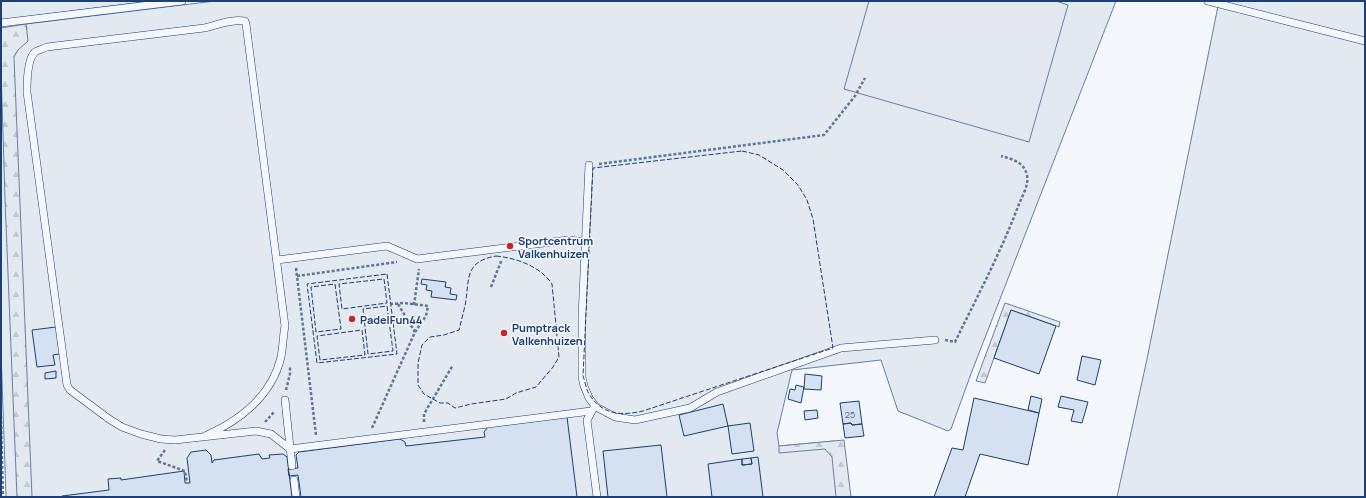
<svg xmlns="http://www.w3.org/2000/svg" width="1366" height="498" font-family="Manrope,sans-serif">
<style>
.grass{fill:#e3e9f0;stroke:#687fa3}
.forest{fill:url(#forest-firs);stroke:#687fa3}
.parking{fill:#e3e8f0;stroke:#687fa3}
.building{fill:#d5e0f0;stroke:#1d3f73}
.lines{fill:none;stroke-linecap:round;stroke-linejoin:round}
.service-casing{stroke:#1d3f73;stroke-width:8}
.path{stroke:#5e769c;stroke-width:2.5;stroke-dasharray:3 2;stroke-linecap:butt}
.service{stroke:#f4f7fb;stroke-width:7}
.fence{stroke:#1d3f73;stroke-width:1;stroke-dasharray:5 2;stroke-linecap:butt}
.poi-dot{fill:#c62828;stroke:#f4f7fb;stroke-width:1.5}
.labels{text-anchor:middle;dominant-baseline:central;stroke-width:3;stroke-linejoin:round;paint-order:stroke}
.number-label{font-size:9px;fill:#4b6792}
.poi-label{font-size:11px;font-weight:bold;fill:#1d3f73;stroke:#f4f7fb;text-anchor:start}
</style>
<defs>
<pattern id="forest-firs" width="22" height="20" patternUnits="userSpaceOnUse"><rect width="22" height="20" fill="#e3e9f0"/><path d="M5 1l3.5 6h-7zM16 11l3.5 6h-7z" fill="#c2c9d1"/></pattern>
</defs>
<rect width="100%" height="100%" fill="#f4f7fb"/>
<path class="grass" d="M1,1H150L1,20Z
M215,1H1116L972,371L951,429L948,431L898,411L881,360L792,370L777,433L779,446L835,441L843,497H6L1,350V33L27,29L26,24Z
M1220,1H1365V38Z
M1218,6L1365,44V497H1117L1147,359Z"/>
<path class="forest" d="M26,24L28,41L18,50L14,57L32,497H17L5,199L1,69V28Z
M1005,303L1060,322L1059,327L1011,310L985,383L976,381Z
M844,440L851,497H836L832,457L825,449L779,453V446Z"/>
<path class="parking" d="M869,1H1056L1068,5L1029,142L844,89Z"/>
<path class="building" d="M422,279L446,282L445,287L451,288L450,294L457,295L456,300L431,297L432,291L426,290L427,285L421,284Z
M1011,310L1056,326L1039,374L994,358Z
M56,327L60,354L53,355L55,365L37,367L32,330Z
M1082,356L1101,360L1095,385L1077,380Z
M56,371V378L45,379V373Z
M805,374L822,376L821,390L804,389Z
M796,385L804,387L801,403L788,399L790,389L795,390Z
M1031,396L1042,399L1039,413L1028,410Z
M1061,396L1088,402L1082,423L1071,421L1074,410L1058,407Z
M974,398L1039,413L1028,465L980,454L965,497H934L952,448L963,450Z
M859,401L862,424L852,425L851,423L843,424L840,403Z
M723,404L728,426L684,436L679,415Z
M817,410L818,418L805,420L804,411Z
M567,417L577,497H301L298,475L289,476L288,469L298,468L296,455L299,452L400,439L405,442L406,446L485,437L484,432L488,427Z
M750,423L754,451L732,454L728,426Z
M851,423L852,425L862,424L864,436L845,438L843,424Z
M661,445L667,497H608L603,451Z
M206,450L211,455L212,463L214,460L259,454L262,459L270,458L269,455L283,454L287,457L292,497H62V496L109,490L108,479L121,478V480L184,471L185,483H190L187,458L191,452Z
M758,457L763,497H712L708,464L742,459V465L752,464L751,458Z
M751,458L752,464L742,465V459Z"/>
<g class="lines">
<defs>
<path id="service" d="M1208,1L1365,41
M1,23L182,1
M589,165L582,317V377L584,386L589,398L596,407L615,417L635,420L690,408L717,392L841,348L935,340
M277,260L387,246L417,259L568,240L586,242
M285,400L292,466
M593,409L587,420L597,497
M205,436C239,421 272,396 281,357C283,347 283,336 285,326L246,24L245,21C231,19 217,25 204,28L47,47C43,49 38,50 35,52C27,59 27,83 27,92L67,385L70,390L109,419L122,427L141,434L161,439L175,440L256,431L271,434L290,449L591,411
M294,480L296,497"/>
</defs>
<use href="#service" class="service-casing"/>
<path class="path" d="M599,164L824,135L855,96L865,78
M296,268L316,435
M297,276L397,262
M491,287L502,259
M398,304L415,332
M414,305L419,269
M945,340L955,342C977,297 1001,252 1019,204C1023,195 1029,184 1027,175C1024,162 1012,159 1001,156
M286,390L290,374V367
M1,416L3,497
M265,422L275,411
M424,422V414L453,365
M372,428L415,332L426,316L428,306L404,303L391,304
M165,450L157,461L185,471L187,483"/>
<use href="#service" class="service"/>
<path class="fence" d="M742,151L759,155L783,170L798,185L807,200L813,219L833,348L643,411C621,416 602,415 589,394C586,389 585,381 583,376L593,168Z
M496,256C516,258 540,266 552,284L559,357L553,367L536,387L516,393L506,399L471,404L455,408L448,403H440L424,394L418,385V363L422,345L430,337L444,335L459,330C461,322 463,314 465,306C470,280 463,262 496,256Z
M387,274L397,354L317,363L307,284Z
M384,279L387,303L342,309L339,284Z
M335,284L341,329L316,332L311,287Z
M387,306L393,351L368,354L363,309Z
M362,330L365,355L320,360L317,336Z"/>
</g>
<g class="poi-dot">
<circle cx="510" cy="246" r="4"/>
<circle cx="352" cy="319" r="4"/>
<circle cx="504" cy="333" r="4"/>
</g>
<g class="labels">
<g class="number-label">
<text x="850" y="414">25</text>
</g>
<g class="poi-label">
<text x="518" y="240">Sportcentrum<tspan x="518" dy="13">Valkenhuizen</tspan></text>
<text x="360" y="319">PadelFun44</text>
<text x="512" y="327">Pumptrack<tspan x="512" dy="13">Valkenhuizen</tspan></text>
</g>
</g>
<rect width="1366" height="498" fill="none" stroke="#1d3f73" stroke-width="4"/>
</svg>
